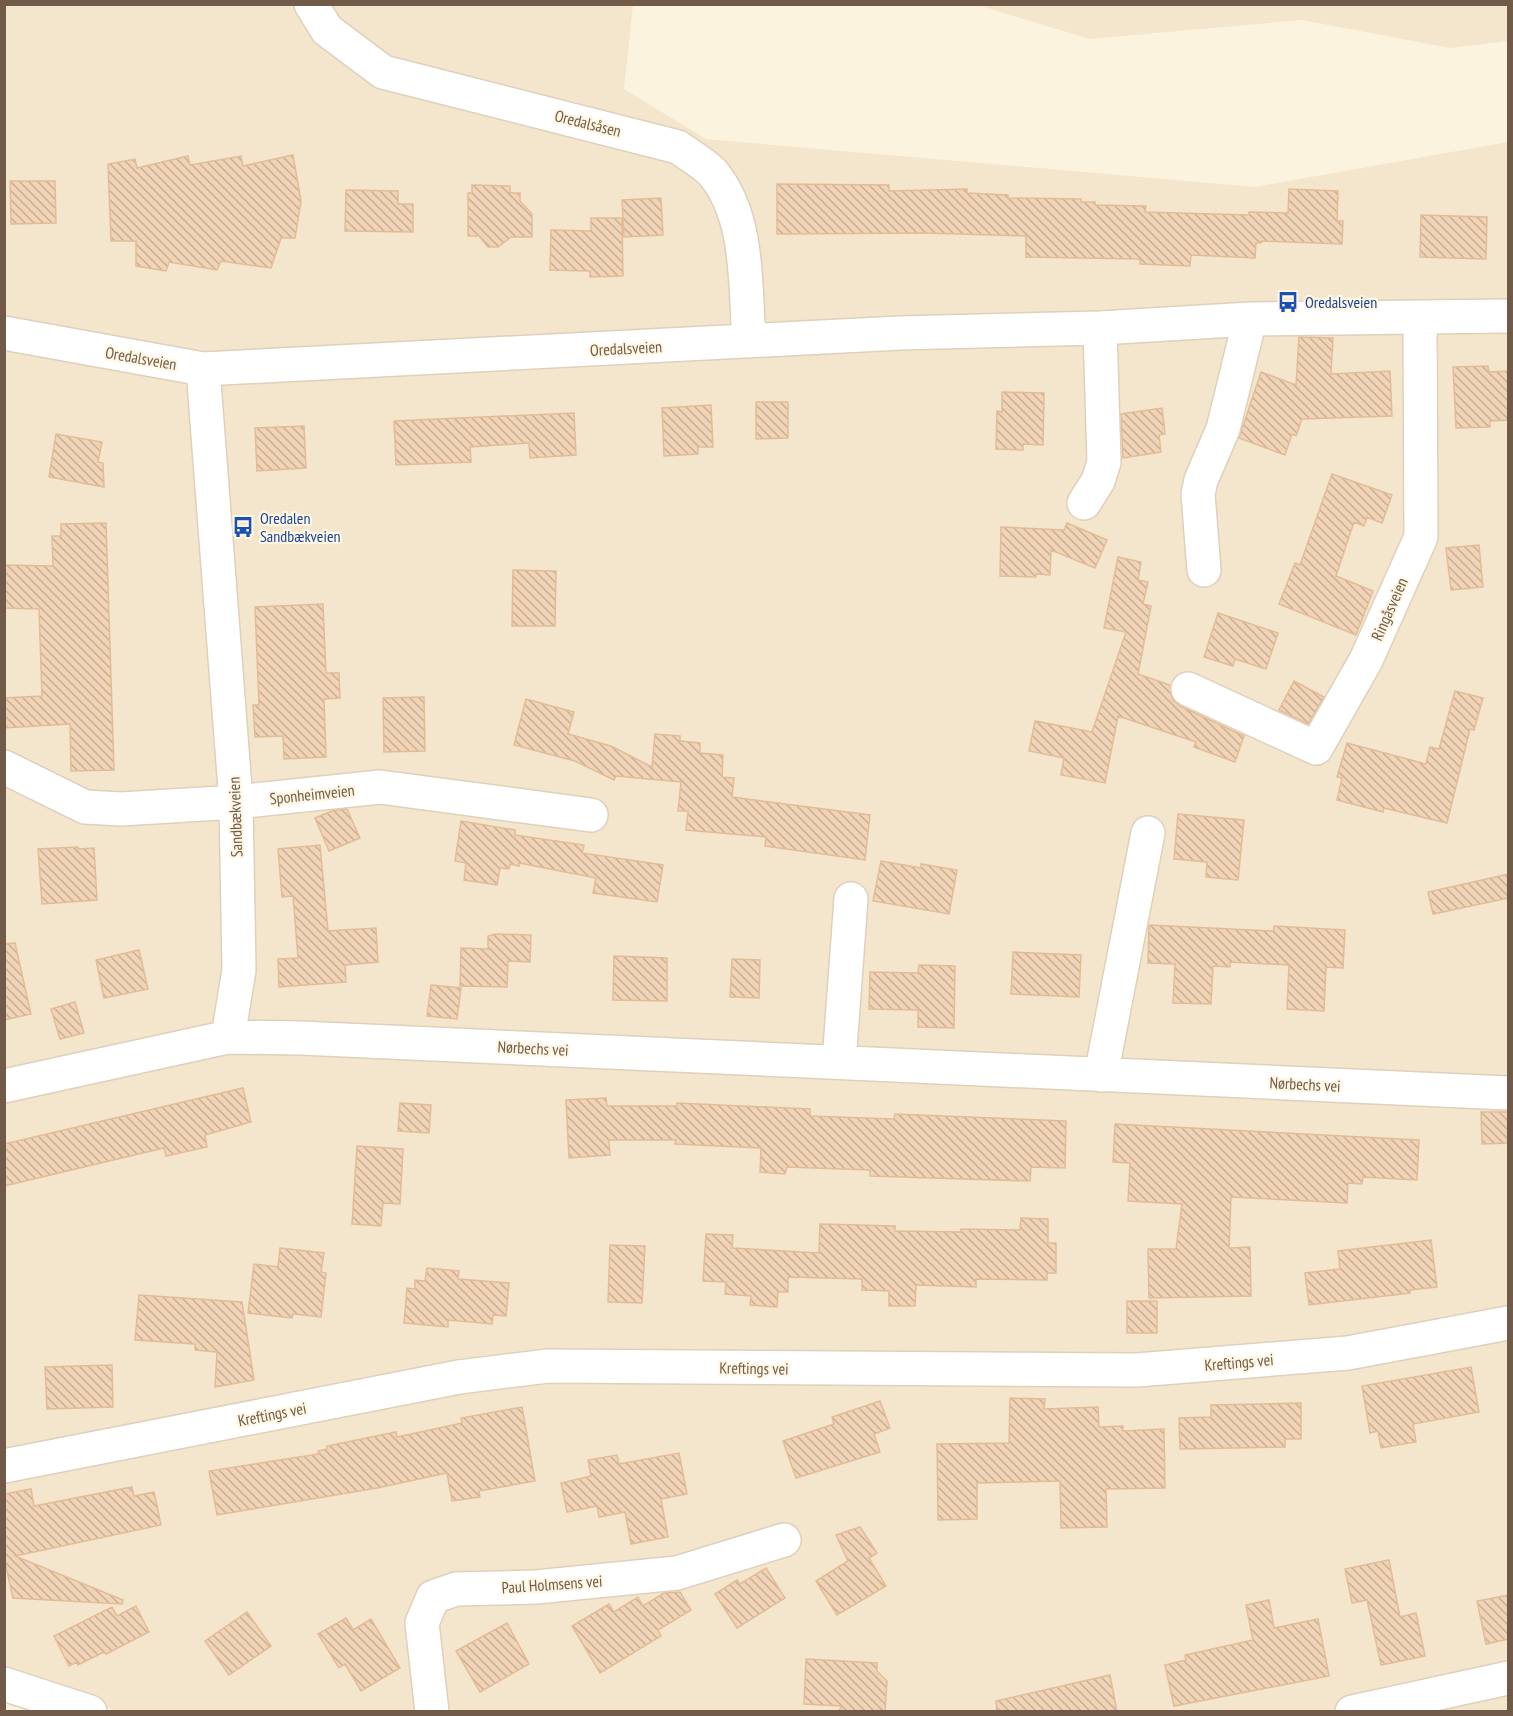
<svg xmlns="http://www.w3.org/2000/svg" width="1513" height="1716" font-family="'PT Sans Narrow',sans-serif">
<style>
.residential{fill:#f3e6cd}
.building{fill:url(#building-back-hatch);stroke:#e3bc97;stroke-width:1.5}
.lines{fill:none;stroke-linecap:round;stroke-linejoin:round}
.minor-casing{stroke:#dfd0bb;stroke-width:36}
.minor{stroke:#fff;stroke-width:33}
.labels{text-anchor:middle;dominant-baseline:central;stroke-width:4.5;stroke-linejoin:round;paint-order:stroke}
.street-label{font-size:16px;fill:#715a47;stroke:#fff7e4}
.transit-label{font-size:16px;fill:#164399;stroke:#fff7e4;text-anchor:start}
</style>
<defs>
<pattern id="building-back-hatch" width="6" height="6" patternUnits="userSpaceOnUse" patternTransform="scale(1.5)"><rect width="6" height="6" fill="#f1d4b6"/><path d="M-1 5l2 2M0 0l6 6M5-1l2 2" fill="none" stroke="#c8af96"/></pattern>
</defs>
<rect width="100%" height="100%" fill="#fcf3de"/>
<path class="residential" d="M5,5H633L624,89L706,139L1255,187L1508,142V1711L119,1712L5,1673Z
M978,5H1508V41L1450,48L1302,20L1089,39Z"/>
<path class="building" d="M293,155L301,201L295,238H281L271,268L221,261L217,270L169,262L166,271L136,266V241H111L108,164L135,159L137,168L188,156L190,165L241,156L243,166Z
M10,181H55L56,223L11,224Z
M777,184L889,185V191L967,189V193L1008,195V198L1081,199V202H1095V205L1146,206L1145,212L1249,215V212L1288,213L1289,189L1338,191L1337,221H1343L1342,244L1261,241V243H1256L1255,258L1191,255L1190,266L1140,264V259L1026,257V236L925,233L777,234Z
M472,185L510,186V193H520V201L532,214V237H511L498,247H488L479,236H468V193H472Z
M346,190L398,191V204H413V232L345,231Z
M661,198L663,235L624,237L622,200Z
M1421,215L1487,217L1486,259L1420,257Z
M591,218H622L623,276L590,277V271L550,270L551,230L591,231Z
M1299,337L1333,338L1331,374L1390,371L1392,416L1302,419L1296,436L1292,434L1285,455L1239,438L1261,372L1296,385Z
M1488,366L1489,372L1509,371V420L1490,421V427L1456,428L1453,367Z
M1002,392L1044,393L1043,445L1023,444V450L996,449L997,411L1002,412Z
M756,402H788V438L756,439Z
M711,405L713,447H698V454L664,456L662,408Z
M1162,408L1165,434L1159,435L1161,452L1123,458L1121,414Z
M574,413L576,455L530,458L529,443L470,447L471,462L396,465L394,421Z
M304,426L306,468L257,471L255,428Z
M56,434L102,442L98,462L103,463L104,487L49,477Z
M1332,474L1392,495L1382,523L1367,517L1364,526L1354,522L1336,576L1373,591L1356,635L1279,604L1295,563L1300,565Z
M106,523L114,770L71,771L70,724L4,728V698L42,696L39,609L4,608V565L53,566L52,536H61V524Z
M1067,523L1107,540L1095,568L1051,550L1050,575L1036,574V577L1000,576L1001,527L1064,530Z
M1479,545L1483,587L1451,590L1446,548Z
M1118,557L1141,562L1138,580L1148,582L1143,604L1151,606L1138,674L1170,685L1172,699L1180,706L1244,736L1235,762L1194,747L1196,742L1118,716L1105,783L1061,775L1064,758L1029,751L1035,721L1092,732L1126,632L1104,628Z
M513,570L556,571L555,626H512Z
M323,604L326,673H339L340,698L324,699L326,757L284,759L283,736L255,737L253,705H259L255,607Z
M1218,613L1278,633L1266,669L1235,659L1233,666L1204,657Z
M1294,681L1324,697L1308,724L1279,710Z
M1455,691L1483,698L1474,730L1470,729L1447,823L1384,808L1383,812L1337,800L1342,778L1337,777L1347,743L1426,764L1430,747L1439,749Z
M424,697L425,751L384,752L383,698Z
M526,699L574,712L568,734L611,746L652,767L655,734L680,736V741L700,743V753L723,755L722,777L734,778L732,797L870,815L865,860L765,846L766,837L686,830L688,811H678L681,782L616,776L614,780L575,761L514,745Z
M347,809L360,838L329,851L315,818L332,811Z
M1178,814L1244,820L1238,880L1206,877L1207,862L1174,859Z
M461,821L515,830V835L584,845L582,853L663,865L657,902L593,893L596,878L519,863V866L510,864L509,869L500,868L497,885L464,880L466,863L455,861Z
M320,845L328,931L376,928L378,962L345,965L346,982L279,987L278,959L298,958L293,896L282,897L278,849Z
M78,847V849L94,848L97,900L42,904L38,849Z
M881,861L921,868V864L957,870L949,914L873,901Z
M1509,874V898L1433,914L1428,892Z
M1149,925L1274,931V926L1345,930L1343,968L1326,967L1324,1011L1287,1009L1289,965L1230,962V967L1213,966L1211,1004L1173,1003L1175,964L1148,963Z
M495,934L531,935L530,962L508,961L507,987L460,986L461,948L488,949V936Z
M15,943L31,1014L4,1020V944Z
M139,950L148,989L104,998L96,960Z
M1013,952L1081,955L1079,997L1011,994Z
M614,956L667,958V1001L613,1000Z
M732,959L760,960L759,998L730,997Z
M919,965L955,966L954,1028L918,1027V1010L869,1009L870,972L918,973Z
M431,985L461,988L457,1019L427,1016Z
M75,1002L84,1033L60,1039L51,1009Z
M243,1088L251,1122L205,1135L207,1147L166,1156L164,1148L4,1186V1144Z
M606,1098L607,1106H677V1103L810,1109V1116L894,1119L895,1114L1066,1121L1065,1168L1031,1167L1030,1181L870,1176V1170L787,1167L785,1174L760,1172L761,1148L675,1144L676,1140H609L610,1155L569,1158L566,1100Z
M400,1103L431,1105L429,1133L398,1131Z
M1481,1112H1509V1143L1482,1144Z
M1115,1124L1419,1140L1417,1180L1363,1177L1362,1184L1348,1183L1347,1203L1231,1197L1229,1248L1250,1247L1251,1296L1149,1298L1148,1249H1176L1182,1204L1128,1201L1130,1163L1113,1162Z
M357,1146L403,1149L400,1204L383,1203L381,1226L352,1224Z
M1021,1218L1048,1219V1243H1056V1273H1047V1280L976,1279V1287L916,1285L915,1306H889V1291L862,1290V1279L788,1277V1292H778L777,1307L750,1305L751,1296L725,1294L726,1282L703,1281L706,1234L733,1235L732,1248L819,1253L820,1224L895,1226V1231L961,1232V1229L1020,1230Z
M1431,1240L1437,1287L1410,1290V1293L1309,1305L1305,1273L1340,1269L1338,1251Z
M610,1245L645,1246L642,1303L608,1302Z
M280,1248L324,1253L321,1272L326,1273L321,1317L293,1314L292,1318L248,1313L254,1264L278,1267Z
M427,1268L459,1271L458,1279L509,1283L506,1316L493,1315L492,1324L448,1320V1327L404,1323L407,1288L415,1289V1280L425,1281Z
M139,1295L242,1302L254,1380L215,1387L217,1352L195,1350V1344L135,1340Z
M1127,1301H1157V1333H1127Z
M112,1365L113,1407L47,1409L45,1367Z
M1471,1367L1479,1412L1413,1424L1416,1442L1381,1448L1378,1431L1370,1433L1362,1386Z
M1010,1398L1045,1399L1044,1409L1098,1407L1099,1427L1123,1426V1431L1164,1429L1165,1488L1106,1489L1107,1527L1061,1528L1060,1481L977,1483V1519L938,1520L937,1444L1009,1443Z
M880,1401L890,1428L874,1434L880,1452L796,1478L783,1441L834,1424L832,1417Z
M1301,1403V1439H1285V1447L1180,1449L1179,1418L1211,1417V1405Z
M522,1407L535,1481L479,1491L480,1497L452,1501L447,1473L377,1488L217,1515L209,1471L319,1454L318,1451L327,1449V1446L396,1432L397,1437L462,1423L461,1418Z
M679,1453L687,1494L661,1499L668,1537L631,1544L625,1512L599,1517L597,1506L567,1512L561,1483L591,1476L588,1460L617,1455L619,1464Z
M132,1487L134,1496L154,1492L161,1525L15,1556L123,1600L122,1604L13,1598L4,1558V1494L31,1489L34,1506Z
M860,1527L877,1553L869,1558L886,1586L837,1615L816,1581L848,1561L836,1535Z
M1389,1560L1400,1617L1416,1613L1425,1656L1381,1665L1367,1600L1352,1603L1345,1569Z
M766,1568L785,1598L737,1628L715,1594L737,1580L740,1584Z
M680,1592L691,1610L658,1630L661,1636L600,1673L572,1626L609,1604L614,1612L638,1597L643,1606L664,1593Z
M1509,1595V1639L1486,1644L1477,1601Z
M1269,1600L1274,1628L1318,1619L1329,1676L1174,1706L1165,1665L1186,1660L1185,1655L1253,1640L1246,1605Z
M136,1606L149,1632L106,1654L104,1652L78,1665L77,1662L69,1666L54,1636L112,1607L117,1616Z
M247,1612L271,1646L229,1675L205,1641Z
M346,1618L353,1630L371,1619L400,1668L361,1691L345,1664L339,1668L318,1634Z
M507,1623L529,1664L480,1692L456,1651Z
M806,1659L877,1663V1671L887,1681L885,1712H838L842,1706L804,1704Z
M1110,1675L1117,1712H997L996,1701Z"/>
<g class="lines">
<defs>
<path id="minor" d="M311,4L327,30L383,72L678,147C689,155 703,163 712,172C750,216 745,288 749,341
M4,333L203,369L900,333L1100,328L1250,319L1508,316
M203,369L236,802L239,970L228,1037
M1084,503L1098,481L1104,462L1100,328
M1204,570L1198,494L1201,480L1223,429L1250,319
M1188,689L1316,748L1366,660L1421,537L1420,318
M4,767L85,807L121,809L236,802L380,787L591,815
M839,1062L851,899
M1101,1075L1148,833
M4,1086L228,1037L301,1038L1508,1093
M4,1466L459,1377L548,1366L1137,1370L1348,1353L1508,1323
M4,1684L90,1712
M432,1712L422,1623L433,1597L456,1589L536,1587L677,1573L784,1540
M1352,1712L1508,1678"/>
</defs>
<use href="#minor" class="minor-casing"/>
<use href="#minor" class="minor"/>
</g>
<defs>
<symbol id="bus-bare" viewBox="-9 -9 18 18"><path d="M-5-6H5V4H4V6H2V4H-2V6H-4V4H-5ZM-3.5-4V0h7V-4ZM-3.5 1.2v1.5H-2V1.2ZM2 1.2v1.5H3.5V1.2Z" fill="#1a4fb4" stroke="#fff7e4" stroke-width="2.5" paint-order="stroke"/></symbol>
</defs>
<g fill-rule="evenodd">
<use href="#bus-bare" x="1273" y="287" width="30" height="30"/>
<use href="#bus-bare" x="228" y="512" width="30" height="30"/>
</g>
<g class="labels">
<g class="street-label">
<text transform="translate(588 123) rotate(14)">Oredalsåsen</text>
<text transform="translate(626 348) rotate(-3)">Oredalsveien</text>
<text transform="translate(141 358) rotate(10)">Oredalsveien</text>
<text transform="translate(1389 609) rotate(-66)">Ringåsveien</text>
<text transform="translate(312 794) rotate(-6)">Sponheimveien</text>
<text transform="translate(235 817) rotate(-92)">Sandbækveien</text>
<text transform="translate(533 1048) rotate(3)">Nørbechs vei</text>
<text transform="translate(1305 1084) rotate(3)">Nørbechs vei</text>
<text transform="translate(1239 1362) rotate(-5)">Kreftings vei</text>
<text transform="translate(754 1368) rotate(1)">Kreftings vei</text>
<text transform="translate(272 1414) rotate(-11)">Kreftings vei</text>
<text transform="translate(552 1584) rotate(-4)">Paul Holmsens vei</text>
</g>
<g class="transit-label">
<text x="1305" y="302">Oredalsveien</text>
<text x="260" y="518">Oredalen<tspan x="260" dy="18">Sandbækveien</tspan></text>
</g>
</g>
<rect width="1513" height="1716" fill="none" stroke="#715a47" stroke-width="12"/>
</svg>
